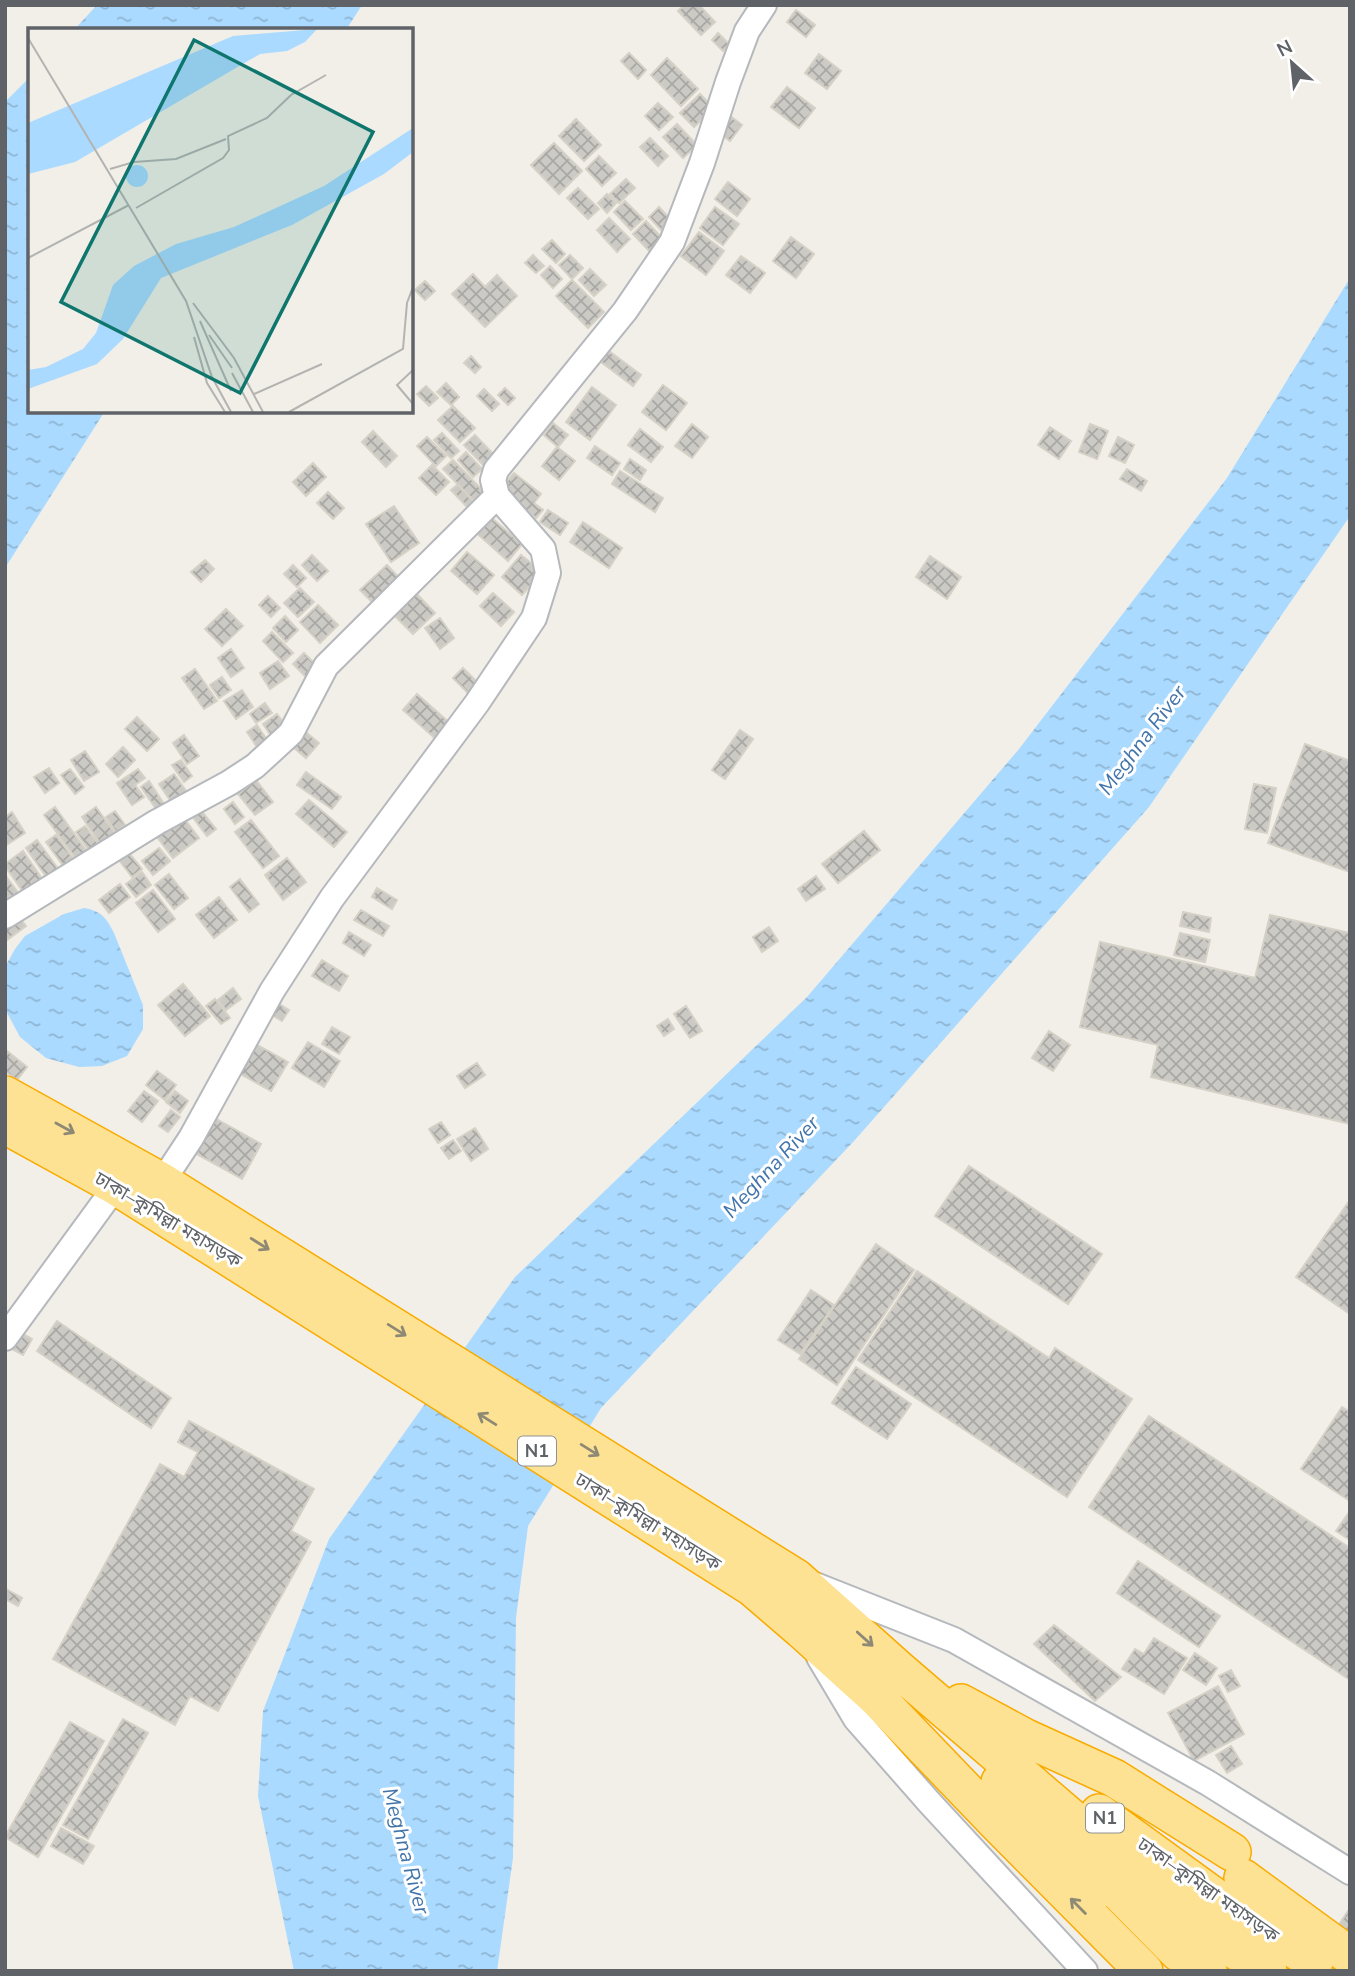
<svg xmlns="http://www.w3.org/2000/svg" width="1355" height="1976" font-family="'Nunito Sans','Noto Sans Bengali',sans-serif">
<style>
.water{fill:url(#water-ripples)}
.building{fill:url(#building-cross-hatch);stroke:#d6d1c6;stroke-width:2}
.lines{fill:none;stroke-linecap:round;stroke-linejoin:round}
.minor-casing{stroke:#b5b8bc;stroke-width:28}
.highway-casing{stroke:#f9ab00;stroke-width:40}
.minor{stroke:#fff;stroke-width:24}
.highway{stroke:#fde293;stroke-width:37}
.oneway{stroke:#8e8975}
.labels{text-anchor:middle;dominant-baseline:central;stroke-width:6;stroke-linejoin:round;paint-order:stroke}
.shield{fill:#fff;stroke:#8f9295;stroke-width:2}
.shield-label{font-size:18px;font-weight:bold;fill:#5f6368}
.street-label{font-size:19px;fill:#5f6368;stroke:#fff}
.water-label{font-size:21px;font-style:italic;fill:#4174aa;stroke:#fff}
.inset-road{fill:none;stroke:#b3b3b1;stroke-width:2}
.view{fill:#0f766e;fill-opacity:0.15;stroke:#0f766e;stroke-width:3.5}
.inset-edge{fill:none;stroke:#5f6368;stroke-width:3.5}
</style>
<defs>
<pattern id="water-ripples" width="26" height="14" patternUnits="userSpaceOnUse" patternTransform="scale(1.75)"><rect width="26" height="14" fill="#aadaff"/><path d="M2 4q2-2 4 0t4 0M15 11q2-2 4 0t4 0" fill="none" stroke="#8eb4d2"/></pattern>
<pattern id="building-cross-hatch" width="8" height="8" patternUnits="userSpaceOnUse" patternTransform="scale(1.75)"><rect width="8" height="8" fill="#cccac5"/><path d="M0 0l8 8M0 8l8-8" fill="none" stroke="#a9a8a4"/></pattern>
</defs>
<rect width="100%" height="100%" fill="#f1efe8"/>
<path class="water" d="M97,5H362L346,30H74Z
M30,77V411H105L5,568V102Z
M1350,278V516L1149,807L854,1141L601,1408L528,1526L516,1618L513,1858L497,1971H294L258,1796L263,1711L329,1539L515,1277L807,997L1019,749L1227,478Z
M84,908C101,911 106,917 114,933L143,1005V1029L127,1056L102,1066L79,1067L46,1058L20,1037L5,1009V967L15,949L25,936L64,914Z"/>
<path class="building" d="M684,5H699L715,22L701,35L678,11Z
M796,10L815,25L806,37L787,22Z
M718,33L730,45L723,51L712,40Z
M629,53L646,70L638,79L621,61Z
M819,54L841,71L827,89L805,73Z
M667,58L698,89L681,106L651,75Z
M787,87L815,108L799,128L771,107Z
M700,94L714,108L694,127L680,113Z
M658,103L673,117L659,130L645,116Z
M729,115L742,125L730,141L717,131Z
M576,119L601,145L584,161L559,136Z
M677,124L697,145L683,158L663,137Z
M650,138L668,156L658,166L640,147Z
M554,143L582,171L559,194L531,165Z
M599,156L616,173L602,186L586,169Z
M626,179L635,188L619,203L610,194Z
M728,182L750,199L737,216L715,199Z
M578,188L599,209L588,219L567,198Z
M607,194L616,203L607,213L598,203Z
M625,201L643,219L631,230L614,212Z
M659,207L671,220L661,230L649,217Z
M715,207L739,224L723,245L700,228Z
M609,218L630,239L617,252L597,230Z
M646,221L666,242L653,255L633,234Z
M699,232L724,251L706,275L681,256Z
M791,237L814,254L796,278L773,261Z
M552,240L565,254L556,263L542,249Z
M533,255L544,266L536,273L525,263Z
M570,255L583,268L572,279L559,265Z
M741,256L765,273L750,293L726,275Z
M550,266L562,279L553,288L541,275Z
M590,269L606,285L594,296L579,280Z
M473,274L485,287L497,275L517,296L485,327L452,294Z
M572,280L604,312L588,328L556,296Z
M425,281L435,291L425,300L415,290Z
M609,351L641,375L633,386L601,362Z
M471,356L481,367L475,373L464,363Z
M446,383L459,397L451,405L437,392Z
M663,385L687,403L666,430L642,412Z
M426,386L438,398L429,406L417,394Z
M592,387L616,405L590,440L566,422Z
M505,388L515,398L508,405L498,395Z
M484,389L499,404L492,411L477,396Z
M453,406L475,428L460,442L438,420Z
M553,423L568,435L558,447L544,435Z
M692,424L708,437L692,458L675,446Z
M1090,424L1108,431L1097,459L1079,452Z
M1050,427L1071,441L1059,459L1038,445Z
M640,429L663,447L651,462L628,445Z
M373,431L397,456L386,467L362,442Z
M442,433L459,451L451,458L434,440Z
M475,435L498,459L487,469L464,445Z
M427,437L446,456L436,466L417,446Z
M1118,437L1134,445L1125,463L1109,456Z
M595,446L620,463L612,475L587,458Z
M557,447L575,461L559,480L542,466Z
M466,452L482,469L473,477L458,460Z
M630,459L646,470L640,480L624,469Z
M453,460L485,493L475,502L443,469Z
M313,463L326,477L306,496L293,482Z
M432,465L449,482L436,495L419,478Z
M1127,469L1147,481L1141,491L1120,479Z
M620,471L663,498L655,512L612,484Z
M514,473L541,494L534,503L543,510L536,518L500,489Z
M457,485L474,502L468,508L451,490Z
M328,492L344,508L333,519L317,503Z
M394,506L419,543L391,562L366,524Z
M548,510L568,523L560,535L540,522Z
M487,514L522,544L508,561L473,530Z
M583,522L622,548L609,568L570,542Z
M467,552L494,575L477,594L451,571Z
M312,555L328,571L317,581L302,565Z
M521,555L542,572L522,595L502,577Z
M930,556L961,577L947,599L916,577Z
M205,560L214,569L201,582L191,572Z
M293,565L306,578L297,587L284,574Z
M387,565L405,584L379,609L360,590Z
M300,588L314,602L298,617L284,603Z
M414,591L435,613L413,634L391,612Z
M493,593L514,612L501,626L480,606Z
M268,596L280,608L271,617L259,605Z
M318,605L338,625L320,643L300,622Z
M226,609L243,626L222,646L205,629Z
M285,616L298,630L286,642L273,628Z
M440,618L454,638L440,649L425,628Z
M272,632L293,653L283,662L263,641Z
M231,649L244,668L231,677L218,658Z
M304,653L317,666L306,677L293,664Z
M278,661L289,676L270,689L260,673Z
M463,668L478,683L468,693L453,678Z
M195,669L217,701L204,709L182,678Z
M222,677L231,690L219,698L210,685Z
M242,690L253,707L236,719L224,701Z
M417,694L451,724L437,740L403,710Z
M265,703L272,713L256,723L250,714Z
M277,714L289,730L274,740L263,724Z
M137,717L159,739L147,751L125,729Z
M257,725L267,740L257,747L247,732Z
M301,728L319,743L306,758L288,743Z
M740,730L753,739L725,779L712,770Z
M184,735L199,756L187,764L173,743Z
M1305,744L1350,761V872L1268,843Z
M123,747L135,760L118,777L106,764Z
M85,751L99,772L84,781L71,760Z
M181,760L192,776L184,782L172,765Z
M49,768L59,783L45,793L34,777Z
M70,769L84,787L75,794L61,775Z
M138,769L145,778L135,785L144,797L132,805L117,783Z
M306,772L341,797L332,809L297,785Z
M174,774L189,795L174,806L159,784Z
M256,780L273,802L255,815L238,794Z
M149,781L166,807L158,812L141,787Z
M1254,784L1276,788L1267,833L1245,829Z
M309,800L347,832L334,847L296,814Z
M233,802L244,817L235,824L224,809Z
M55,807L90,856L79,863L44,815Z
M96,807L119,839L104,849L82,817Z
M199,808L216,829L207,836L191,815Z
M115,811L125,825L116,832L106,817Z
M12,812L25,833L5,846V817Z
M180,813L199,838L173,858L154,833Z
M251,820L279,856L263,868L235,832Z
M85,826L102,849L93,856L76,832Z
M864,831L880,850L838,883L822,864Z
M56,835L77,864L67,871L46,842Z
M37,840L59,870L47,878L26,848Z
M159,848L170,861L153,875L142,861Z
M23,851L45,883L26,896L5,866V864Z
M129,853L142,869L132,877L119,860Z
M287,858L306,882L283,900L265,875Z
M142,872L151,885L136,897L126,884Z
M169,874L188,898L174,909L155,885Z
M5,875L23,899L5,903Z
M816,876L825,889L806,901L798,889Z
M240,879L259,904L249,912L230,887Z
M120,884L130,897L109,913L99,900Z
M377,888L397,900L392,909L372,897Z
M153,890L175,919L158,932L136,903Z
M219,897L237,920L214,938L196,915Z
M361,910L389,926L383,936L354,920Z
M1183,912L1211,918L1209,932L1180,926Z
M1270,915L1350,933V1124L1151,1077L1158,1045L1080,1027L1100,942L1255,978Z
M18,916L26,926L7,940L5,937V925Z
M769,927L778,941L762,952L753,937Z
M349,932L371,945L364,956L343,943Z
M1180,933L1210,940L1205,962L1174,955Z
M322,960L348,976L339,991L312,976Z
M183,984L210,1016L185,1036L158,1005Z
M233,988L241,999L226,1010L218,1000Z
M215,999L230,1018L221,1024L206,1006Z
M276,1002L289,1010L282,1021L270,1014Z
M686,1006L702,1031L690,1038L674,1014Z
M668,1019L674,1029L664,1036L657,1026Z
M332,1027L350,1037L339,1054L322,1044Z
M1049,1031L1070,1045L1053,1071L1032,1058Z
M308,1042L340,1061L324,1087L292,1068Z
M254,1043L288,1062L271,1091L237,1072Z
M7,1051L27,1067L17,1080L5,1071V1053Z
M477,1063L485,1075L465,1088L457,1076Z
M157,1071L176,1085L165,1100L146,1085Z
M144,1091L158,1101L142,1122L128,1111Z
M175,1091L188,1101L180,1113L166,1102Z
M171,1110L180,1117L168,1132L159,1126Z
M213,1117L261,1144L242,1179L193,1152Z
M441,1122L450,1135L438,1143L429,1129Z
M475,1128L488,1149L471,1161L457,1139Z
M453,1140L461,1151L449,1159L441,1148Z
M969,1166L1102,1254L1068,1304L935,1216Z
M1350,1200V1314L1296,1277Z
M876,1244L914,1270L837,1385L799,1359Z
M917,1271L1049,1358L1055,1348L1132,1399L1067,1497L858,1360Z
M811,1290L834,1305L800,1354L778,1340Z
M57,1321L171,1398L151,1428L37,1351Z
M21,1333L32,1339L23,1355L12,1349Z
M856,1367L911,1404L887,1439L832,1403Z
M1342,1407L1350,1412V1501L1301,1469Z
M1149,1416L1350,1548V1680L1089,1507Z
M189,1421L314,1489L291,1531L311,1542L218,1711L190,1696L175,1725L53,1659L160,1464L184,1477L198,1452L178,1442Z
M1350,1511V1540L1336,1531Z
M1138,1561L1220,1616L1199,1647L1117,1593Z
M6,1589L22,1598L18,1606L5,1599Z
M1054,1625L1121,1677L1095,1701L1034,1644Z
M1154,1638L1187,1658L1164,1694L1122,1669L1135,1649L1144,1654Z
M1195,1653L1217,1668L1206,1685L1183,1670Z
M1231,1670L1240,1686L1228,1692L1219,1676Z
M1218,1686L1244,1734L1194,1761L1168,1713Z
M123,1719L148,1733L88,1839L63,1825Z
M70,1722L104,1741L38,1857L5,1837Z
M1231,1746L1242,1764L1227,1773L1216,1755Z
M61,1828L94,1846L83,1864L51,1846Z
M1350,1908V1934L1338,1926Z"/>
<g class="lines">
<defs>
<path id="minor" d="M5,916L157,822L229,783L255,766L291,733L326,666L497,496
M162,1182L191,1138L272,991L332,898L477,703L534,618L548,573L543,549L497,496L493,480L496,470L625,311L672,242L702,163L728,82L747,31L764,5
M5,1338L116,1186
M815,1585L954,1640L1208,1783L1350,1872
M819,1657L856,1719L929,1802L1085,1971"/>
<path id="highway" d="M5,1095L162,1182L796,1578L899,1670L1197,1926L1268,1971
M5,1125L116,1186L752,1587L802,1630L876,1697L995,1821L1144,1971
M961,1703L1026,1738L1114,1778L1232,1852
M1000,1782L1097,1890
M1099,1813L1216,1898L1314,1962
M1089,1862L1178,1952L1208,1971
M1243,1878L1350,1956"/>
</defs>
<use href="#minor" class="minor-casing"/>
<use href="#highway" class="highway-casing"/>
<use href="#minor" class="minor"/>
<use href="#highway" class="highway"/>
</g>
<defs><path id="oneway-shaft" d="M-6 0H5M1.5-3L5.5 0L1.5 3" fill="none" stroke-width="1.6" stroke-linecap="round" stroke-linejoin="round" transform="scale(1.75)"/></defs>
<g class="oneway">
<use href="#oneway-shaft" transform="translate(65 1128) rotate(29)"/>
<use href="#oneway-shaft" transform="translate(260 1244) rotate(32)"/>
<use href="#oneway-shaft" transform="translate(397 1330) rotate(32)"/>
<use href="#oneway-shaft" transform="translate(487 1419) rotate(-148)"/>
<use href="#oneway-shaft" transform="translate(590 1450) rotate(32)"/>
<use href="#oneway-shaft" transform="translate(865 1639) rotate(42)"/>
<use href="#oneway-shaft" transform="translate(1078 1906) rotate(-135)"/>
</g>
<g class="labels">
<g class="shield">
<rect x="518" y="1436.5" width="38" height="29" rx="5"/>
<rect x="1086" y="1803.5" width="38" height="29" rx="5"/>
</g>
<g class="shield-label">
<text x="537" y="1451">N1</text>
<text x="1105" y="1818">N1</text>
</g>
<g class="street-label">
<text transform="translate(168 1220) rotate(31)">ঢাকা–কুমিল্লা মহাসড়ক</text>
<text transform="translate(648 1522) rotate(32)">ঢাকা–কুমিল্লা মহাসড়ক</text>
<text transform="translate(1208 1890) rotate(35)">ঢাকা–কুমিল্লা মহাসড়ক</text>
</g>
<g class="water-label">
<text transform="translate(1142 740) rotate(-53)">Meghna River</text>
<text transform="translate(771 1167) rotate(-47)">Meghna River</text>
<text transform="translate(406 1851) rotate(75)">Meghna River</text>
</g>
</g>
<g transform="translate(28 28)">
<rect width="385" height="385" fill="#f1efe8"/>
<path d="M289,1L277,14L259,23L232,26L47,134L0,146V95L205,8ZM385,100V124L356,146L264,197L133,250L95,311L69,336L0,361V342L18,339L55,321L68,305L85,257L106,238L148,216L206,199L296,158ZM98 148a11 11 0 1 1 22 0a11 11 0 1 1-22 0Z" fill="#aadaff"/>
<path class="inset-road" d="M0,10L158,273L184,349L203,384M82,141L106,134L148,131L198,111M108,180L195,130L201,122L200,108L239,90L263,67L298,47M0,230L101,177M165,275L206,330L235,384M172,293L203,363M181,307L204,340M166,309L179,355L197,384M385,342L369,357L385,376M204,345L225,384M226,366L294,336M261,384L375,321L379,275L385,259"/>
<path class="view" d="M166,12L345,104L212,365L33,274Z"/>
<rect width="385" height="385" class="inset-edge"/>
</g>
<rect width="1355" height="1976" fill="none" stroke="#5f6368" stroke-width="14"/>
<g transform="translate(1292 63) rotate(333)" stroke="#ffffff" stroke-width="5" paint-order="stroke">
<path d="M0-5L12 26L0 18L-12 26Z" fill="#5f6368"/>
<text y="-10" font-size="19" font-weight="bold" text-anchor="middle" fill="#5f6368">N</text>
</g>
</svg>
